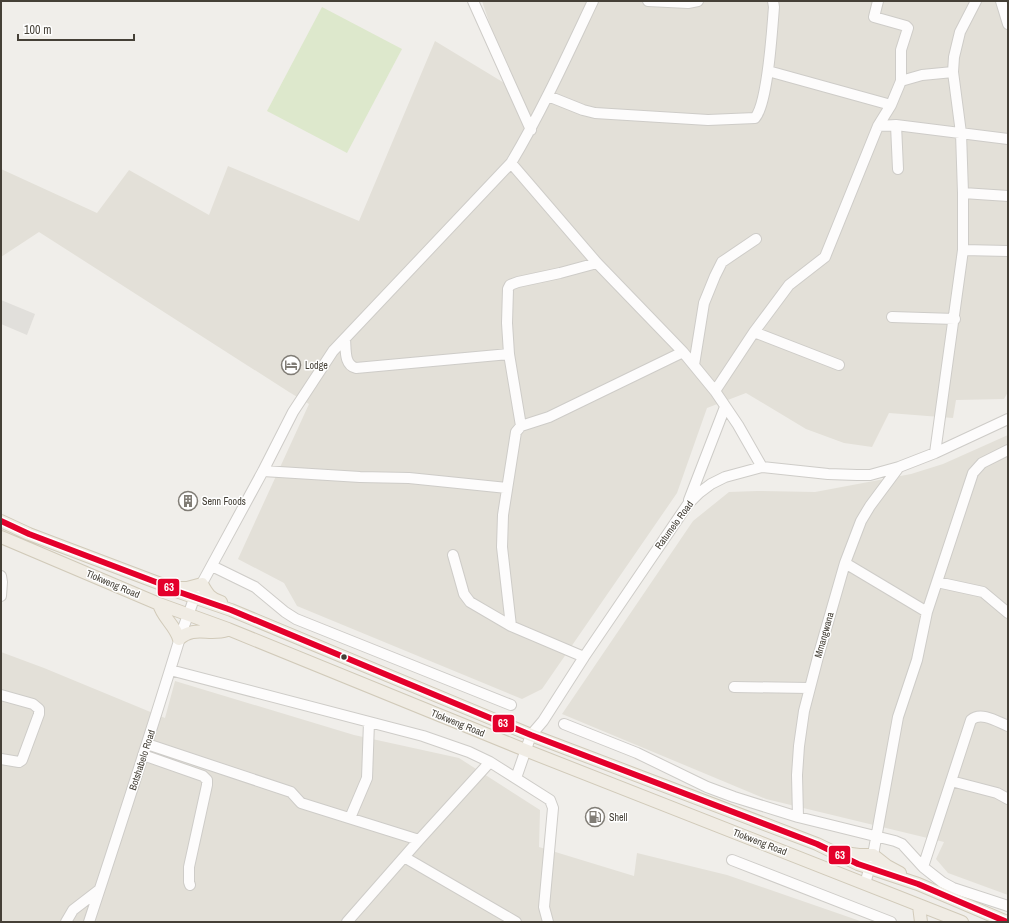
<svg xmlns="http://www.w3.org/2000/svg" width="1009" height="923" font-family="'Archivo Narrow',sans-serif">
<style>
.residential{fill:#e3e0d8}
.green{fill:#dde8cc}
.parking{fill:#e1dfdb}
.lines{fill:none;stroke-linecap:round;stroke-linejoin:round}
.minor-casing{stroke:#ceccc8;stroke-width:12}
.major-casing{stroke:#d1cab9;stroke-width:14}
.minor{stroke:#fdfcfc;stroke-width:10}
.major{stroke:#f0ece4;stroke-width:12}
.bus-1-casing{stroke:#fff;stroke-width:9}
.bus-1{stroke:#e4002b;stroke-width:6}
.bus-dot{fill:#454037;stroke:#fff;stroke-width:1.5}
.labels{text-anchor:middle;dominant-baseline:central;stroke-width:3;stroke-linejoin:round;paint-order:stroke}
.poi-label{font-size:10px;fill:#454037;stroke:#fff;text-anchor:start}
.street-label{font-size:10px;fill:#454037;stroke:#fff}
.line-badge{stroke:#fff;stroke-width:1.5}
.badge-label{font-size:11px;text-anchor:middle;font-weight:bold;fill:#fff}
</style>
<rect width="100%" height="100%" fill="#f0eeea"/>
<path class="residential" d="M482,1H1008V392L1004,399L956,400L953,418L889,413L872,447L844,443L806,429L746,393L707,408L677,493L542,689L522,699L297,606L284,583L238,559L309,404L289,392L39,232L1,257V169L97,213L129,170L209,215L228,166L359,221L435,41L511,87Z
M1008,435V895L948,873L936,859L944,842L766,799L562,714L693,521L729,492L757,491L815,492L911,474L943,464Z
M1,652L44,668L165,718L175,681L354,735L459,758L540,810L539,847L634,876L637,853L727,875L863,922H1Z"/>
<path class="green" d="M322,7L402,49L347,153L267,111Z"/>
<path class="parking" d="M1,300L35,314L27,335L1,324Z"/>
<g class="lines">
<defs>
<path id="minor" d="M473,1L531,130
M648,1L688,3L698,1
M1001,1L1008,24
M768,71L891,105
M901,81L922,75L953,72
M548,96L583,110L595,113L708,120L755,118C768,103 772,30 774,7L773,1
M896,125L898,169
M878,126L896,125L1008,139
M511,163L597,263L683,352L715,391L738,425L762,467
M963,193L1008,196
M963,250L1008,251
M892,317L955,319
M754,332L839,365
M345,339C346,350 344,365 356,368L509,354
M694,365L704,303L715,276L722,262L756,239
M715,391L754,332L789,285L825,257L878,126L891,105L901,81V50L908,28L906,26L874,17L878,1
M521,426L509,354L507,323L508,289L510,285L518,282L560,273L597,263
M935,453L963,250V193L961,133L953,72L954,57L960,32L976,1
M263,471L360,477L409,478L507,488
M689,500L725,407
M453,555L464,594L470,602L511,626
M845,563L927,612
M212,566L255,587L285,612L296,619L511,705
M1,576L2,582L1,596
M937,582L983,592L1008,613
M584,657L511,626L502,547L503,515L516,432L521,426L549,417L683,352
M170,670L423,736L469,752L490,762L550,800L553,808L544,907L548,922
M734,687L809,688
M1,695L33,704L39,709V714L22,760L19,762L1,759
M564,724L637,753L707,787L734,797L798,817L895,841L902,844L923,867L942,882L953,888L1008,906
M147,744L291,792L301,803L419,840
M143,755L203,776L207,780V785L189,867V882L190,885
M516,778L531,735L543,721L584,657L688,504L699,493L711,484L725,477L762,467L828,474L857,475H870L899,467L935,453L1008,419
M951,781L997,793L1008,799
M798,817L797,775L799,746L804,711L818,657L845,563L861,521L870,506L899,467
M350,818L367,778L369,722
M404,857L516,922
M732,860L891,922
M923,867L971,720C981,711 998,722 1008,726
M865,884L873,855L898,717L917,660L927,612L973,473L982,463L1008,450
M66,922L73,910L99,890
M89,922C120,828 150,735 179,641C183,626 190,612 194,598L263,471L293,412L333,351L511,163C542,111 567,56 593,1
M347,922L419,840L490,762"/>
<path id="major" d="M1,521L29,534L161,584L176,591L231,610L531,735L817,844L858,864L918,884L1007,922
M1,537L159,604L228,629L525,750L962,922
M173,588H187L202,584C207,594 211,599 221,602
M159,604C162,617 175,625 179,639C194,625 209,636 227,630
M844,853L859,855H873L887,866L900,873
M919,906L921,922"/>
</defs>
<use href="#minor" class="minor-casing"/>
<use href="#major" class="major-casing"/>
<use href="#minor" class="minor"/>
<use href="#major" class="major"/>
<defs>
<path id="bus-1" d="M1,521L29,534L161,584L176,591L231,610L531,735L817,844L858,864L918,884L1007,922"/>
</defs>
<use href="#bus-1" class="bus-1-casing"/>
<use href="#bus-1" class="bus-1"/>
</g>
<defs>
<symbol id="hotel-ring" viewBox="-11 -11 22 22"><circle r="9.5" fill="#fff" stroke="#817d76" stroke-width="1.5"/><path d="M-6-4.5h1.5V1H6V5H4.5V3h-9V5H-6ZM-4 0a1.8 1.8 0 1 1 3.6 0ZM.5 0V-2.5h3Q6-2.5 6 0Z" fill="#817d76"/></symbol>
<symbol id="building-ring" viewBox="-11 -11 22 22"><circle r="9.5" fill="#fff" stroke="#817d76" stroke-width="1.5"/><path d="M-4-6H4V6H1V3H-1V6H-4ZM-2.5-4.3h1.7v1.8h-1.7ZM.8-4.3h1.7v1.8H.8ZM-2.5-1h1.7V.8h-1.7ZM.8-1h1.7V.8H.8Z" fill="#817d76"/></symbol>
<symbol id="fuel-ring" viewBox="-11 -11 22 22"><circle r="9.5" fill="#fff" stroke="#817d76" stroke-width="1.5"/><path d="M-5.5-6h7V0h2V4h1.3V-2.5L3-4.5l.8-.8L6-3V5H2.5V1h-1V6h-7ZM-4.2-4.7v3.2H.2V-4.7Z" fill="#817d76"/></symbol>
</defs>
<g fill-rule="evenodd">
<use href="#hotel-ring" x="280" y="354" width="22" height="22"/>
<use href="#building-ring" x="177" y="490" width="22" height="22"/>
<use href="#fuel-ring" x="584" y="806" width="22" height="22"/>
</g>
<circle class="bus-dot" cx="344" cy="657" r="3.5"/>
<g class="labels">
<g class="poi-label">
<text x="305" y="365">Lodge</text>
<text x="202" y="501">Senn Foods</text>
<text x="609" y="817">Shell</text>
</g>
<g class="street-label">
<text transform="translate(674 525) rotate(-54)">Ratumelo Road</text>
<text transform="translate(113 584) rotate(23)">Tlokweng Road</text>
<text transform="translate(824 635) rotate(-74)">Mmangwana</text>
<text transform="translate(458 723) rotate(22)">Tlokweng Road</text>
<text transform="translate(142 760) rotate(-72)">Botshabelo Road</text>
<text transform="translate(760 842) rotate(21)">Tlokweng Road</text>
</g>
</g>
<g class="line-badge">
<rect x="157" y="578" width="23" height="19" rx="4" fill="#e4002b"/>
<rect x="492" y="714" width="23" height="19" rx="4" fill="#e4002b"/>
<rect x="828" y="845" width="23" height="20" rx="4" fill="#e4002b"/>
</g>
<g class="badge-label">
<text x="169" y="591">63</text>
<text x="503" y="727">63</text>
<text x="840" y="859">63</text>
</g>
<rect width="1009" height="923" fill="none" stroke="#454037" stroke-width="4"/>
<path d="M18 34v6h116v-6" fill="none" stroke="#454037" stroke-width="2"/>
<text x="24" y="34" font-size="12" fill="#454037" stroke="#ffffff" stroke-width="3" paint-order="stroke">100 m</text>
</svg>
